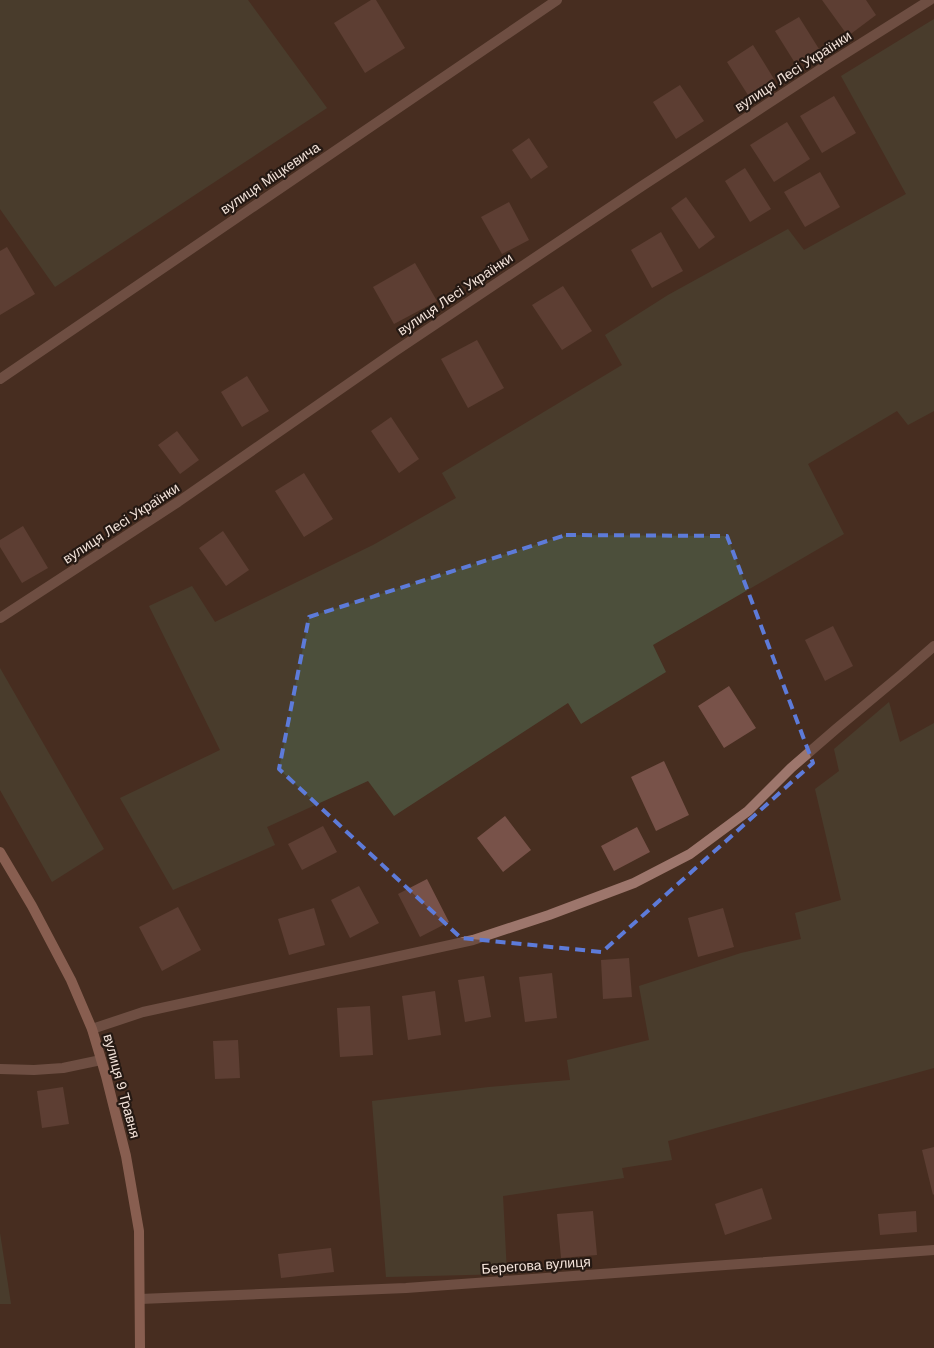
<svg xmlns="http://www.w3.org/2000/svg" width="934" height="1348" font-family="Helvetica,sans-serif">
<style>
.green{fill:#4c4f3b}
.building{fill:#785249}
.lines{fill:none;stroke-linecap:round;stroke-linejoin:round}
.street{stroke:#9d766c;stroke-width:10}
.secondary{stroke:#d79a8b;stroke-width:10}
.marked{fill:none;stroke:#5d7bd9;stroke-width:4;stroke-dasharray:10 6;stroke-linejoin:round}
.labels{text-anchor:middle;dominant-baseline:central;stroke-width:4.5;stroke-linejoin:round;paint-order:stroke}
.street-label{font-size:14px;fill:#f3e3da;stroke:#251913}
</style>
<rect width="100%" height="100%" fill="#472e20"/>
<path class="green" d="M0,0H248L327,108L55,287L0,209Z
M934,19V411L908,425L897,411L808,464L844,534L653,645L666,672L581,724L568,703L394,816L368,781L267,827L275,845L173,890L120,798L220,750L149,606L192,586L215,622L373,545L456,498L442,473L622,365L605,335L668,295L788,229L804,250L906,194L841,76Z
M0,668L104,849L52,882L0,790Z
M889,702L900,742L934,723V1068L668,1141L672,1160L622,1168L624,1178L503,1196L507,1274L386,1277L372,1101L489,1087L570,1080L567,1060L649,1040L639,986L741,953L801,939L795,913L841,900L815,789L839,771L834,749Z
M0,1233L11,1304H0Z"/>
<path class="building" d="M371,0H376L405,48L365,73L334,23Z
M822,0H866L876,15L848,36Z
M799,17L819,49L795,63L775,31Z
M753,45L774,79L748,95L727,62Z
M680,85L704,121L676,139L653,102Z
M834,96L856,133L822,153L800,116Z
M787,122L810,159L774,182L750,145Z
M529,138L548,167L531,179L512,150Z
M745,168L771,209L750,222L725,181Z
M820,172L840,207L805,227L784,192Z
M686,197L715,237L699,249L671,208Z
M509,202L529,240L502,254L481,217Z
M661,232L683,271L652,288L631,250Z
M7,247L35,294L0,315V251Z
M415,263L437,301L394,324L373,287Z
M563,286L592,331L562,350L532,305Z
M477,340L504,388L468,408L441,359Z
M247,376L269,411L242,427L221,392Z
M391,417L419,459L399,473L371,431Z
M177,431L199,460L180,474L158,445Z
M304,473L333,519L304,537L275,491Z
M23,526L48,568L22,583L0,547V540Z
M223,531L249,570L226,586L199,548Z
M833,626L853,666L825,681L805,640Z
M729,686L756,728L724,748L698,706Z
M664,761L689,815L656,831L631,777Z
M505,816L531,850L503,872L477,838Z
M323,826L337,852L302,870L288,844Z
M637,827L650,852L614,871L601,846Z
M427,879L449,922L420,937L398,894Z
M359,886L379,923L350,938L331,900Z
M178,907L201,950L162,971L139,927Z
M314,908L325,945L289,955L278,919Z
M723,908L734,947L698,957L688,918Z
M629,958L632,997L603,999L601,960Z
M552,973L557,1018L525,1022L519,977Z
M484,976L491,1017L465,1022L458,980Z
M435,991L441,1035L408,1040L402,996Z
M370,1006L373,1055L340,1057L337,1008Z
M238,1040L240,1078L215,1079L213,1041Z
M63,1087L69,1124L42,1128L37,1091Z
M934,1147V1194L933,1195L922,1150Z
M762,1188L772,1219L725,1235L715,1204Z
M593,1211L597,1255L561,1258L557,1214Z
M916,1211L917,1232L880,1235L878,1214Z
M331,1248L334,1272L281,1278L278,1254Z"/>
<g class="lines">
<path class="street" d="M0,379L557,0
M0,618L178,502L394,352L642,186L827,65L930,0
M92,1029L143,1012L473,940L549,915L634,883L690,854L748,811L791,768L836,729L902,674L934,646
M0,1069L34,1070L63,1068L101,1060
M140,1299L406,1288L934,1250"/>
<path class="secondary" d="M0,852L32,906L71,980L92,1029L106,1076L126,1156L139,1231L140,1348"/>
</g>
<path d="M0 0H934V1348H0ZM566,535L727,536L813,763L602,952L461,938L279,769L309,617Z" fill="#472e20" fill-opacity=".55" fill-rule="evenodd"/>
<path class="marked" d="M566,535L727,536L813,763L602,952L461,938L279,769L309,617Z"/>
<g class="labels">
<g class="street-label">
<text transform="translate(793 71) rotate(-33)">вулиця Лесі Українки</text>
<text transform="translate(270 178) rotate(-34)">вулиця Міцкевича</text>
<text transform="translate(455 294) rotate(-34)">вулиця Лесі Українки</text>
<text transform="translate(121 523) rotate(-33)">вулиця Лесі Українки</text>
<text transform="translate(122 1086) rotate(75)">вулиця 9 Травня</text>
<text transform="translate(536 1265) rotate(-4)">Берегова вулиця</text>
</g>
</g>
</svg>
